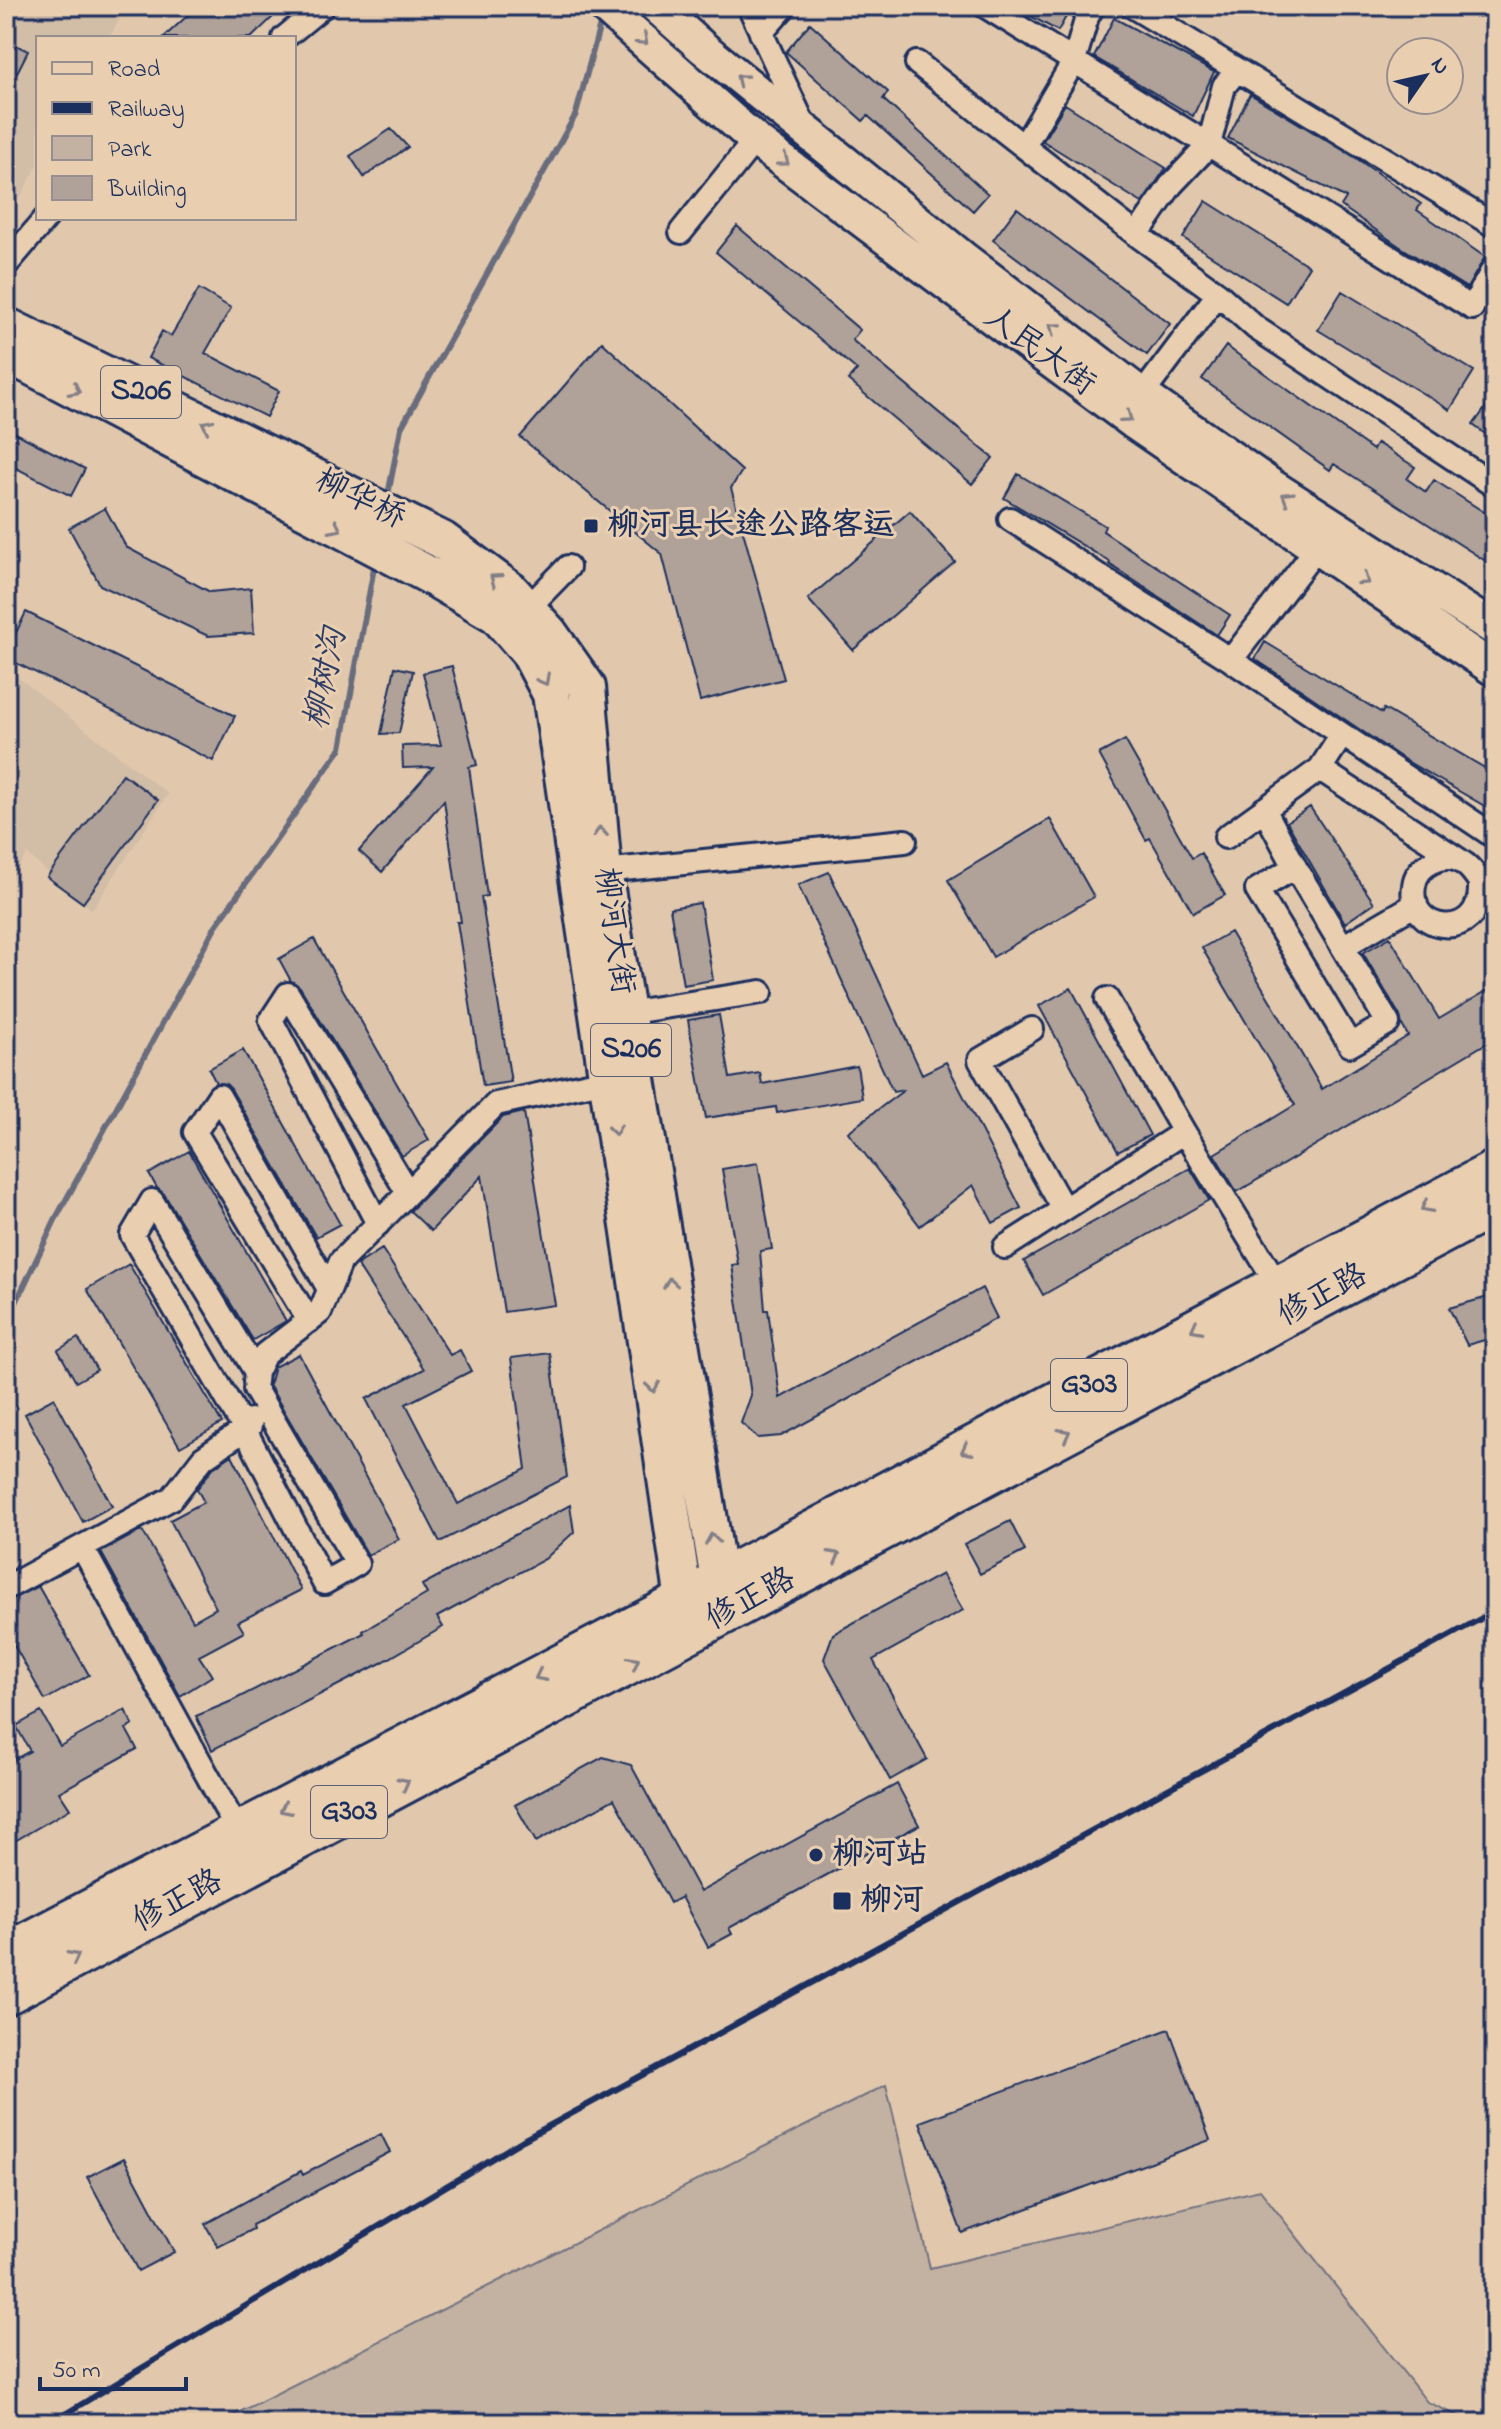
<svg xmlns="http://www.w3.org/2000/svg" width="1501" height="2429" font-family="'Indie Flower','LXGW WenKai TC',sans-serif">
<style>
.built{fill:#d2bda7}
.green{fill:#c3b2a1;stroke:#6f7080;stroke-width:2}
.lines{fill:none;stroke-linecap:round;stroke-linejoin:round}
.stream{stroke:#696c7d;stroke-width:6}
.building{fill:#b0a299;stroke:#1b2f5e;stroke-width:2}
.street-casing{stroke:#1b2f5e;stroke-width:28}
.secondary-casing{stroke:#1b2f5e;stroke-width:38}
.primary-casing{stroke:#1b2f5e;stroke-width:42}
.highway-casing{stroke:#1b2f5e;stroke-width:46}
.street{stroke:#e9ceb0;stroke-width:22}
.secondary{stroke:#e9ceb0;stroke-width:32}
.primary{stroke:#e9ceb0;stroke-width:36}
.highway{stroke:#e9ceb0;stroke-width:40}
.rail{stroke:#1b2f5e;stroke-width:6}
.oneway{stroke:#827e87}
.poi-dot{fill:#1b2f5e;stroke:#e9ceb0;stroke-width:3}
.labels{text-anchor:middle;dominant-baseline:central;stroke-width:6;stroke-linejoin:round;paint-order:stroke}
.shield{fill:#e9ceb0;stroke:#595f77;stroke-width:2}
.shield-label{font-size:30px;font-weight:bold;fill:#1b2f5e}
.street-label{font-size:32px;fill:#1b2f5e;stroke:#e9ceb0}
.poi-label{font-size:32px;font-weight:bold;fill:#1b2f5e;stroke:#e9ceb0;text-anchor:start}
.water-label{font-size:34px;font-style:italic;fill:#2e3e66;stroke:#e9ceb0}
</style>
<rect width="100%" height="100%" fill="#e1c8ad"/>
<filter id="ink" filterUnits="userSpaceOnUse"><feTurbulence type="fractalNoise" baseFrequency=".0125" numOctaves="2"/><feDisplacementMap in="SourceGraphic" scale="16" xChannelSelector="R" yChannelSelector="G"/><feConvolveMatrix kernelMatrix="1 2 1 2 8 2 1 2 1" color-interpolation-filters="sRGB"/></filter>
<g filter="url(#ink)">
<path class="built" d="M6,6H127L109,38H38V165L6,223Z
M6,668L168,794L92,910L27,854L6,888Z"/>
<path class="green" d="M886,2085L930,2268L1260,2190L1427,2402L1474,2423H218Z"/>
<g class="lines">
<path class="stream" d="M387,500L401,428L576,114L602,17
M6,1324L55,1220L215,927L341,748L375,562"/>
</g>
<path class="building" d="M198,6H265L274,16L251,38H163Z
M1012,6H1072L1058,31Z
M1114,18L1214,72L1193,116L1094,57Z
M810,23L888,92L883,99L988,194L973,211L868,116L863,121L786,52Z
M6,40L28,51L6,94Z
M1250,94L1356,158L1421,204L1417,210L1485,257L1467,288L1399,246L1341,206L1346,198L1228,138Z
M1065,104L1166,168L1142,203L1043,141Z
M391,129L408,147L364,177L350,156Z
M1206,201L1309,266L1286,303L1183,238Z
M1017,208L1170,324L1147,355L993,240Z
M737,226L860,330L852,340L993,458L972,484L848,380L857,370L716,252Z
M199,289L231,308L205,353L279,391L266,417L148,358L162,331L171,336Z
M1342,291L1474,371L1450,410L1318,330Z
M602,342L742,471L731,488L784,679L700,701L662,554L520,437Z
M1226,346L1373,450L1377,443L1415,467L1407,479L1426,492L1434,480L1495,519V567L1334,464L1330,470L1202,379Z
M1495,395V441L1473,425Z
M6,428L85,469L71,496L6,463Z
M1018,474L1105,526L1103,531L1230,615L1217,635L1109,564L1110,562L1004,498Z
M105,508L126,547L210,592L251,588L254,633L208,636L100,585L69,528Z
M910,511L955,562L853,650L808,599Z
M26,612L235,716L213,761L6,658V653Z
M1265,642L1382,713L1384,709L1495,774V812L1405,760L1255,659Z
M452,666L477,765L469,767L487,896L481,897L511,1082L483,1086L457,922H461L444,800L382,872L359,851L433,767L403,768L402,746L441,745L423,673Z
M395,667L413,671L399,733L381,734Z
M1125,740L1192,858L1201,853L1225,895L1193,913L1150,838L1146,840L1099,754Z
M123,774L158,800L83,903L47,877Z
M1310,807L1374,903L1345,923L1287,822Z
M1050,819L1094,897L993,957L948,880Z
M829,872L922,1074L946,1062L1021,1208L993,1223L973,1185L920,1226L848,1132L904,1090L893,1092L798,885Z
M700,903L713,980L683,985L670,908Z
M1230,932L1322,1089L1408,1036L1402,1025L1400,1016L1363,953L1390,937L1439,1019L1495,986V1038L1237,1192L1214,1154L1295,1105L1202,948Z
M314,939L429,1140L402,1156L300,987L291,981L279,959Z
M1071,988L1150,1135L1118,1152L1039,1006Z
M719,1015L730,1078L760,1073L762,1084L857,1066L862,1098L777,1113L776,1107L706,1118L688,1020Z
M243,1050L340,1224L316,1237L231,1089L226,1084L216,1083L209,1069Z
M524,1112L555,1305L504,1312L482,1176L431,1231L410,1211L503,1117Z
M189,1151L286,1321L253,1340L164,1194L157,1188L149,1174Z
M758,1163L772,1249L760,1251L765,1310H768L780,1398L982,1288L997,1318L781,1436L758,1438L741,1423L751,1395L732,1265L738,1264L722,1169Z
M1190,1168L1209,1200L1043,1295L1024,1261Z
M382,1249L450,1355L460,1350L471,1371L406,1404L458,1504L526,1469L511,1358L550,1353L567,1477L440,1542L366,1399L424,1369L357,1265Z
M129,1264L222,1423L180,1447L87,1289Z
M1495,1295V1337L1467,1345L1449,1308Z
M78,1338L97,1370L76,1382L58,1350Z
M299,1354L399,1539L368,1555L269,1385L274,1367Z
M54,1398L112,1506L83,1522L25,1414Z
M232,1455L301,1590L238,1622L244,1632L199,1656L212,1676L180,1696L101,1552L142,1530L193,1621L216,1608L170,1520L204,1502L197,1489L213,1468Z
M570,1505L574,1532L545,1559L437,1617L443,1627L381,1663L212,1750L196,1716L232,1701L364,1633L363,1631L427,1594L422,1585Z
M1010,1521L1025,1551L980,1574L964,1544Z
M942,1574L963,1610L873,1660L927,1759L890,1780L824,1659L833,1634Z
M38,1586L89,1675L45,1700L6,1631V1602Z
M125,1710L133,1725L126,1729L137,1749L59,1792L70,1809L6,1846V1764L30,1751L16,1726L41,1712L60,1746Z
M603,1757L631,1765L700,1892L897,1784L919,1825L729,1928L732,1934L708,1947L681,1897L670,1903L614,1799L536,1842L515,1805Z
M1169,2029L1210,2140L962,2233L920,2122Z
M381,2134L390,2152L252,2225L253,2229L218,2247L205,2224L301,2171L303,2175Z
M124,2158L174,2252L138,2271L87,2177Z"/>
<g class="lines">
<defs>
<path id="street" d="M749,6L804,125
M985,6L1472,308L1495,266
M1132,6L1495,226
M761,33L785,6
M284,38L323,6
M917,63L1137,235L1218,294L1256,328L1495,486
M1024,146L1074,61L1087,17L1093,6
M681,232L755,140
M1137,235L1171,185L1209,145L1224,86L1237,70
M6,265L46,218
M1142,395L1218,294
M1010,519L1231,660L1495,837
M527,609L568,567
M1231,660L1317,548
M1320,769L1459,860
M1264,809L1295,867L1388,1023L1350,1045L1257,890L1295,867
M1226,837L1320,769L1342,735
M603,871L905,841
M1480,886C1482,943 1406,934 1414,886C1415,875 1422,867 1432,862C1466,845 1480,884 1495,906
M1344,946L1416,904
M625,1013L761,992
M1032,1029L980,1060L1063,1208
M1184,1132L1278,1285
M378,1224L271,1020L288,994L408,1193
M1005,1247L1184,1132L1107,999
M309,1321L195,1132L219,1096L329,1289
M255,1382L256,1372L265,1354L320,1312L341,1261L496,1104L607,1080
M255,1389L357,1564L324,1583L245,1430L132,1235L152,1201L256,1372
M82,1547L239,1833
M6,1588L172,1498L203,1458L250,1426L251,1420"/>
<path id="secondary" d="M604,6L755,140L987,314L1133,422L1495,670
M656,6L702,47L963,258L1142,395L1272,486L1495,629"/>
<path id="primary" d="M6,326L442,540L511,591L549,633L587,687L603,871L719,1581L721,1609
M6,353L427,574L497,615L529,652L551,694L684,1601L690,1625"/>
<path id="highway" d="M6,1954L684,1601L719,1581L1495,1171
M6,1994L1495,1205"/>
</defs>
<use href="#street" class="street-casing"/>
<use href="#secondary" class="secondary-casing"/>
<use href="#primary" class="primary-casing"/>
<use href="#highway" class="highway-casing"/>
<use href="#street" class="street"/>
<use href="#secondary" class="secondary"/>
<use href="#primary" class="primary"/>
<use href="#highway" class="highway"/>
<path class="rail" d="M50,2423L523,2140L1495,1611"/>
</g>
<defs><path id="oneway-chevron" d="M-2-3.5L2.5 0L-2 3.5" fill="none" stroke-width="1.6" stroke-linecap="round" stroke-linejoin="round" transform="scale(2)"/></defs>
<g class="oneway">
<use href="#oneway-chevron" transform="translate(643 40) rotate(42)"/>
<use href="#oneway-chevron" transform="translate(741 79) rotate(-141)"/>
<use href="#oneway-chevron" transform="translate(784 161) rotate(37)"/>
<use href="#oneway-chevron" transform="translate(1054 328) rotate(-143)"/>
<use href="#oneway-chevron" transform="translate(75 390) rotate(28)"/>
<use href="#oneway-chevron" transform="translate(1127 417) rotate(36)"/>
<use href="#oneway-chevron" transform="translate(207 425) rotate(-154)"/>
<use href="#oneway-chevron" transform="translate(1287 497) rotate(-148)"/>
<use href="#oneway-chevron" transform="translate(336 528) rotate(27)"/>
<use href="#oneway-chevron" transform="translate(495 579) rotate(-144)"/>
<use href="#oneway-chevron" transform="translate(1364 580) rotate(34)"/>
<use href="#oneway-chevron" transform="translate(544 680) rotate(62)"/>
<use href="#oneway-chevron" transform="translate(600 832) rotate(-95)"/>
<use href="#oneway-chevron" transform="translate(615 1130) rotate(82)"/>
<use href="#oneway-chevron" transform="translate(1426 1207) rotate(152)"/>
<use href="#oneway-chevron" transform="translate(670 1283) rotate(-99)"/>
<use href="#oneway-chevron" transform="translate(1196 1328) rotate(152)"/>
<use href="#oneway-chevron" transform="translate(653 1387) rotate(82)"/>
<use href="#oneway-chevron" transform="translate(1065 1434) rotate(-28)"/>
<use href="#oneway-chevron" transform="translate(966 1450) rotate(152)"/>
<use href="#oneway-chevron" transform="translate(712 1539) rotate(-99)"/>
<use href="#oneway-chevron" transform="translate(835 1556) rotate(-28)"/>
<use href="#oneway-chevron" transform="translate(634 1662) rotate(-28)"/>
<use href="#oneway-chevron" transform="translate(540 1676) rotate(153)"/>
<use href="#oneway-chevron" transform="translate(404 1783) rotate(-28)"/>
<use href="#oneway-chevron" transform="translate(285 1809) rotate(153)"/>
<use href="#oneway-chevron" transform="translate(74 1957) rotate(-28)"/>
</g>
</g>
<g class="poi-dot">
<rect x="583" y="518" width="16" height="16" rx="4"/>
<circle cx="816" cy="1855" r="8"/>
<rect x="832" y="1891" width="20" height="20" rx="4"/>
</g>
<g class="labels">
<g class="shield">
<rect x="101" y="366" width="80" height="52" rx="6"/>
<rect x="591" y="1024" width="80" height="52" rx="6"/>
<rect x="1051" y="1359" width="76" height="52" rx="6"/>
<rect x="311" y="1786" width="76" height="52" rx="6"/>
</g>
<g class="shield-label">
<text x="141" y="392">S206</text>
<text x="631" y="1050">S206</text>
<text x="1089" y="1385">G303</text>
<text x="349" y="1812">G303</text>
</g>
<g class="street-label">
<text transform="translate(1039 352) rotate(36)">人民大街</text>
<text transform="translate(360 500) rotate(26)">柳华桥</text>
<text transform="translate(613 931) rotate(82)">柳河大街</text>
<text transform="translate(1323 1296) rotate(-28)">修正路</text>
<text transform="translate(751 1600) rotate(-28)">修正路</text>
<text transform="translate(178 1902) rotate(-28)">修正路</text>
</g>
<g class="poi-label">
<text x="607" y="526">柳河县长途公路客运</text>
<text x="832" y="1855">柳河站</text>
<text x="860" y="1901">柳河</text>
</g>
<g class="water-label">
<text transform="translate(327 679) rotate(-79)">柳树沟</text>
</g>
</g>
<rect width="1501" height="2429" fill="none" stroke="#e9ceb0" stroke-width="32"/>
<rect x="16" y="16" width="1469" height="2397" fill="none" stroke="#1b2f5e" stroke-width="3" filter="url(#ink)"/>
<rect x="36" y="36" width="260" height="184" fill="#e9ceb0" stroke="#978e8f" stroke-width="2"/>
<rect x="52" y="62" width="40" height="12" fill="#e9ceb0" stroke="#978e8f" stroke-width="2"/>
<text x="108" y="76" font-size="24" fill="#1b2f5e">Road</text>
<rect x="52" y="102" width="40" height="12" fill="#1b2f5e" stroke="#978e8f" stroke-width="2"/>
<text x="108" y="116" font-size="24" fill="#1b2f5e">Railway</text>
<rect x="52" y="136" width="40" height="24" fill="#c3b2a1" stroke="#978e8f" stroke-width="2"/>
<text x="108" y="156" font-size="24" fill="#1b2f5e">Park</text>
<rect x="52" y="176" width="40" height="24" fill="#b0a299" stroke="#978e8f" stroke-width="2"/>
<text x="108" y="196" font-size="24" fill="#1b2f5e">Building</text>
<g transform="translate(1425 76) rotate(56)"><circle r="38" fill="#e9ceb0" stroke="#978e8f" stroke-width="2"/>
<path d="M0-6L14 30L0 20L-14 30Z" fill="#1b2f5e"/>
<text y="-12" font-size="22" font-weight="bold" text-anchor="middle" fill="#1b2f5e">N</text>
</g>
<path d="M40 2377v12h146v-12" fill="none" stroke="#1b2f5e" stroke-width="4"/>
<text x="52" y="2377" font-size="24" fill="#1b2f5e" stroke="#e9ceb0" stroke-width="6" paint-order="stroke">50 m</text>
</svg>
